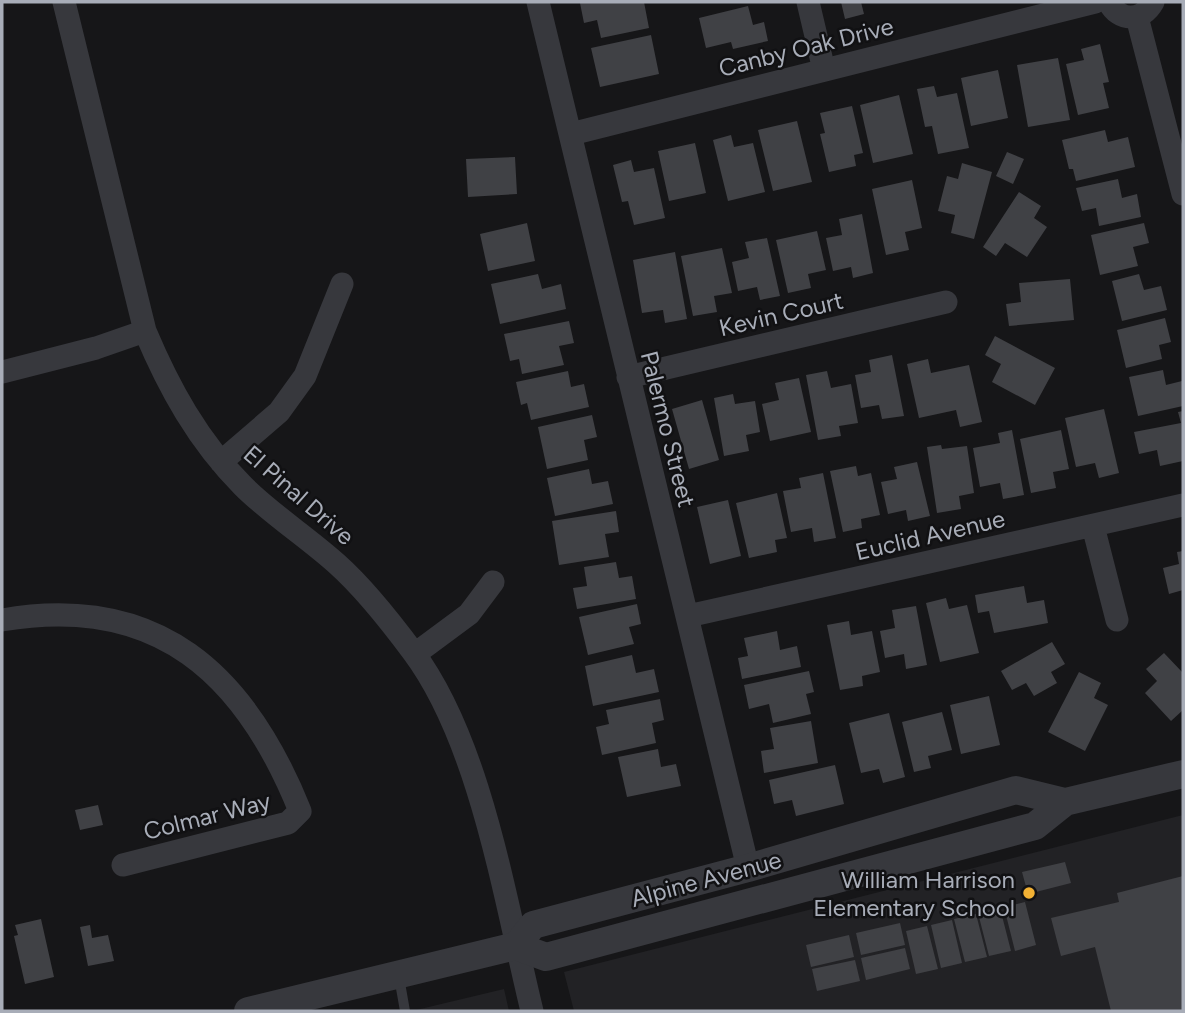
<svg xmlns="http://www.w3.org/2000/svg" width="1185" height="1013" font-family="Figtree,sans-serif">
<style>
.built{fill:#222225}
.building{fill:#404145}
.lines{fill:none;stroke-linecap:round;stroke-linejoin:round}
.service{stroke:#37383d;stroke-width:10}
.minor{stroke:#37383d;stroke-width:23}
.tertiary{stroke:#37383d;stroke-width:28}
.poi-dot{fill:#f2b134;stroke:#111113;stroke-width:2.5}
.labels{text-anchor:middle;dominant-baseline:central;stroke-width:5;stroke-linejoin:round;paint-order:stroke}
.street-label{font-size:24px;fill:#a8adb8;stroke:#111113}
.poi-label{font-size:24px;fill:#a8adb8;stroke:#111113;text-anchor:end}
</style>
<rect width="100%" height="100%" fill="#161618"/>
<path class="built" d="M1183,815V1011H574L564,972Z
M504,989L509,1011H412Z"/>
<path class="building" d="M586,2H644L649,28L601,38L597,20L584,23L580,3Z
M841,2H861L864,14L845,19Z
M748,6L753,25L764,22L768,41L733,49L731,42L706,48L699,18Z
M651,35L659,74L600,87L591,48Z
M1100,44L1109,82L1103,83L1109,108L1078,115L1066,64L1084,60L1081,49Z
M1058,58L1070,120L1028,127L1017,65Z
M998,70L1008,118L971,126L961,78Z
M934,86L937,97L957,93L969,148L938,154L932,126L925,127L917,89Z
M899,95L913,154L873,163L860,105Z
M852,106L863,153L854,155L856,166L829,172L820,134L825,133L820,113Z
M797,121L812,182L773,191L758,130Z
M1105,130L1108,142L1128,137L1135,167L1076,181L1073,169H1069L1062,140Z
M731,135L734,147L753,143L765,192L728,201L713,140Z
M695,143L706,193L669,201L658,151Z
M1007,152L1024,159L1013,184L996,176Z
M515,157L517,194L468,197L466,159Z
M631,160L634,172L654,168L665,218L634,225L628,201L622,202L613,165Z
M962,163L992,172L974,239L951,233L955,215L938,211L947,176L958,179Z
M1118,179L1122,198L1137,194L1141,217L1099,226L1096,208L1082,211L1076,188Z
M912,180L922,228L905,232L909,250L886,255L872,189Z
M1019,192L1041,206L1034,218L1047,227L1027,257L1005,243L996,256L983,247Z
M862,214L873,273L853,278L851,267L833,271L826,238L842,235L839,219Z
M527,223L535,261L488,271L480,234Z
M1144,223L1149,243L1133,247L1138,266L1100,275L1091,235Z
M817,231L826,270L808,274L811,288L788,293L776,240Z
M767,238L780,296L760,300L757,287L738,291L732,262L749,258L745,242Z
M722,248L732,293L714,296L717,312L693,316L681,256Z
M675,252L687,319L665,323L663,310L642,313L633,260Z
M538,274L542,289L561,284L566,309L500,324L491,284Z
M1139,274L1144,290L1161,286L1167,310L1122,321L1112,281Z
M1070,279L1074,320L1009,326L1006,304L1021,302L1019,283Z
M1165,318L1171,342L1159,345L1162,359L1126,368L1117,330Z
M569,321L574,343L559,346L564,365L522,374L519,359L510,361L504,334Z
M995,336L1055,368L1035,405L992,382L1001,364L985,355Z
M892,355L904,416L882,419L879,405L861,408L855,375L871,372L869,360Z
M928,359L931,373L969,365L982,422L960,427L956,410L919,418L907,364Z
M1163,370L1166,385L1182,381L1183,406L1138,416L1129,377Z
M568,371L571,387L584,384L589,407L531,420L527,403L521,405L516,382Z
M827,371L831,388L851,384L858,423L839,426L841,436L818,440L806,375Z
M799,378L811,432L770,441L762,404L779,400L775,383Z
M733,394L735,404L755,401L760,432L746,435L749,451L724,456L714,398Z
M702,400L719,460L689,469L672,409Z
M1104,409L1119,473L1099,478L1095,463L1076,467L1065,418Z
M1183,411V461L1160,466L1157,450L1139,454L1134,432L1181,423L1178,412Z
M592,415L597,437L584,440L588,460L547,469L538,427Z
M1012,430L1024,495L1003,499L1000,483L980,487L973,448L1000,443L998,433Z
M1061,430L1069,469L1053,472L1056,488L1031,493L1020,439Z
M941,445L942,449L967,446L974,493L959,496L961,509L937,513L927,447Z
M917,462L930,516L908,521L906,510L888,514L881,482L897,479L894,467Z
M856,466L858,476L871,473L880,515L861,519L862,528L843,532L830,471Z
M589,469L592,484L608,481L613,504L555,516L547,478Z
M823,473L836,538L814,542L812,528L791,532L783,491L801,488L799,478Z
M777,493L787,538L775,540L777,552L749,558L736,503Z
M728,500L741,556L710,564L697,507Z
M616,511L619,532L605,534L609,557L559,565L552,521Z
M1183,551V590L1169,594L1163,568L1179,564L1177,552Z
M616,562L619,578L632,576L636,599L577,609L573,588L587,586L584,567Z
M1024,586L1027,603L1044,600L1048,623L994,633L989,611L978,613L975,595Z
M946,598L949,609L967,605L979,653L940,662L926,603Z
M637,604L641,624L629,627L634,644L588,655L579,617Z
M916,606L927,665L906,669L904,654L885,658L880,631L895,628L892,610Z
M849,621L851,635L872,631L880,672L862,676L863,686L840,690L827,625Z
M777,631L780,650L797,646L801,667L742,679L738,658L748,656L744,638Z
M1052,642L1065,664L1051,672L1057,683L1034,696L1026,683L1012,690L1001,671Z
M1164,653L1183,673V710L1171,721L1145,693L1157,681L1146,669Z
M632,655L636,673L654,669L659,692L593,706L585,666Z
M809,671L814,692L806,694L811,714L773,723L769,704L749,709L744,685Z
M1079,672L1101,683L1094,698L1108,705L1085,751L1048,732Z
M989,696L1000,745L961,754L950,705Z
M660,699L664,720L652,723L656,743L602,755L596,727L609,724L606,710Z
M942,712L952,750L928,756L931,768L914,772L902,722Z
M889,713L905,777L883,783L879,769L861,773L849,723Z
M811,721L818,763L764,773L761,751L774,749L770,728Z
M658,749L661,767L676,764L681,786L627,797L618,757Z
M835,765L844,804L796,816L792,800L774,804L769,780Z
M98,805L103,825L80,830L75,810Z
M1065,862L1071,883L1028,894L1022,872Z
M1183,876V1011H1111L1095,947L1061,956L1051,918L1119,902L1117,893Z
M1025,902L1036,945L1015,951L1004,907Z
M1000,908L1011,951L989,956L978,913Z
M976,914L987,957L965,962L954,919Z
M41,919L54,977L25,984L14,936L18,935L15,925Z
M952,920L962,963L941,968L931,925Z
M900,923L905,945L861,955L856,933Z
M90,925L92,938L108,935L114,961L88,966L80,927Z
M927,926L938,969L916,974L906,931Z
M849,935L854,957L811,967L806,945Z
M905,948L910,969L866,980L861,958Z
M855,960L860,981L817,991L812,969Z"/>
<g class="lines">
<path class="service" d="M399,977L405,1011"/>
<path class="minor" d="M64,2L145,331C169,388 198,441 243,486C271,514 307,537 337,564C365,589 390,621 413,652C481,743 505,901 532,1011
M538,2L748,868
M808,2L824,70
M1109,2C1119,22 1142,22 1153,2
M1137,17L1183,194
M571,134L1095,2
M2,372L96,348L145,331
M628,377L946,302
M221,462L279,412L305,376L342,284
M1093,526L1117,620
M688,616L1183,505
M2,620C158,593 245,674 300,811L288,823L123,865
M415,654L469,614L493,582"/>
<path class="tertiary" d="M516,946L533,925L748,868L1016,790L1065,802
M248,1011L516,946L546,957L1035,826L1065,802L1183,774"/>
</g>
<circle class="poi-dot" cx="1029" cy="893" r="7"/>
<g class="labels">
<g class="street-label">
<text transform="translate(806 47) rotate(-14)">Canby Oak Drive</text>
<text transform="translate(781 314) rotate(-13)">Kevin Court</text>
<text transform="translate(668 429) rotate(76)">Palermo Street</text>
<text transform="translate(299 495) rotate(41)">El Pinal Drive</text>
<text transform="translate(930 535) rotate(-13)">Euclid Avenue</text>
<text transform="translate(207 816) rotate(-14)">Colmar Way</text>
<text transform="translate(706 879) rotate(-15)">Alpine Avenue</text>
</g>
<g class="poi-label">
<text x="1015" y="879">William Harrison<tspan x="1015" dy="28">Elementary School</tspan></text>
</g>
</g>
<rect width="1185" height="1013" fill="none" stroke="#a8adb8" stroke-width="7"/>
</svg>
